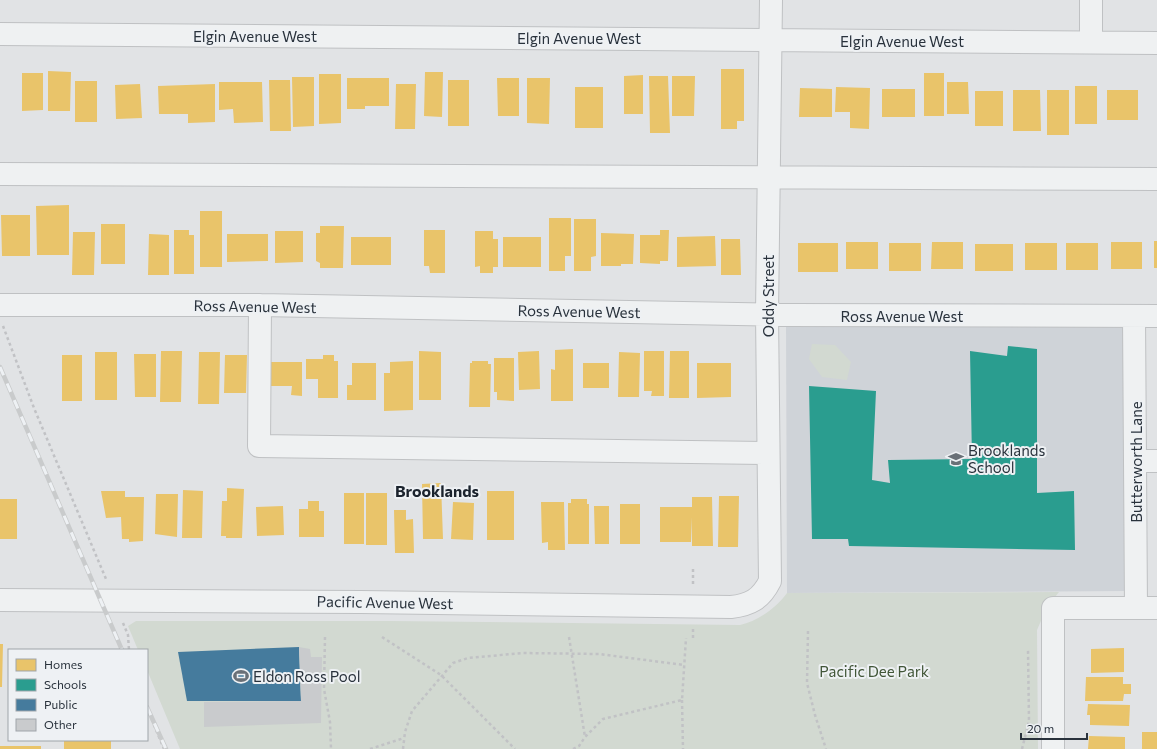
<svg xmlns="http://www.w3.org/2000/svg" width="1157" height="749" font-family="Commissioner,sans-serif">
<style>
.built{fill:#cfd3d8}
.green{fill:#d2d9d1}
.homes{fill:#e9c46a}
.schools{fill:#2a9d8f}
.public{fill:#457b9d}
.building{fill:#c9cbcd}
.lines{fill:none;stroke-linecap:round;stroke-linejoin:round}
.minor-casing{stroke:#bfc1c3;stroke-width:24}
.path{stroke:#c1c2c5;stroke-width:2.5;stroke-dasharray:3 3;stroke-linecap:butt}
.minor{stroke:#eff1f2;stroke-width:22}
.rail-casing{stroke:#c9cbcc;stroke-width:4.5}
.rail{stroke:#eef1f4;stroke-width:3;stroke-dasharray:9;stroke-linecap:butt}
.labels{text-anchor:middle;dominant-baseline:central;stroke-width:4;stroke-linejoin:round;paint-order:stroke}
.street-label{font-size:15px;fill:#29323c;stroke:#eef1f4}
.poi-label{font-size:15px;fill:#29323c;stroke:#eef1f4;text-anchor:start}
.park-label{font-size:15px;fill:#415638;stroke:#eef1f4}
.neighbourhood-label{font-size:16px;font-weight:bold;fill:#1b232d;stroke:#eef1f4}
</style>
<rect width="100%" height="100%" fill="#e1e3e5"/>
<path class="built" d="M1126,325V591L787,593L786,326Z"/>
<path class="green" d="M812,344L835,345L851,362L847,380L822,377L809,359Z
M1059,592L1047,607L1037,630L1038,749H180L147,670V650H138L128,626L136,621H391L740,625C758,621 776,608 787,593Z"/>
<path class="homes" d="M721,69H744V121H737V129H721Z
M48,71L71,72L70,111H48Z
M425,72H443L442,117L424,116Z
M22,73H43V110L22,111Z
M924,73H944V116H924Z
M319,74H341V123L319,124Z
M643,75V114H624V76Z
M649,76H668L670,133H650Z
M672,76H695L694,116H672Z
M292,77H314V126L293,127Z
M347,78H389V106H365V109H347Z
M497,78H519V116H498Z
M527,78H550L549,124L527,123Z
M269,80H290L291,131H270Z
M448,80H469V126H448Z
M75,81H97V122H75Z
M219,82H262L263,122L234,123L233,109L219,110Z
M947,82H968L969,114H947Z
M140,84L142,118L116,119L115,85Z
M215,84V122L188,123V114H159L158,86Z
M396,84H416L415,129H395Z
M1075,86H1097V124H1075Z
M575,87H603V128H575Z
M836,87L870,88L869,129L850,128V112H835Z
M800,88L832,89V117H799Z
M882,89H915V117H882Z
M1013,90H1040L1041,131H1013Z
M1047,90H1069V135H1047Z
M1107,90H1138V120H1107Z
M975,91H1003V126H975Z
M69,205V255H37L36,206Z
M200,211H222V267H200Z
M1,215H30V256H2Z
M549,218H571V256H565V271H549Z
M574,219H596V256L591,257V271H574Z
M101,224H125V264H101Z
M320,226H344L343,268H320V263L316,261V233H320Z
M174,230H189V235H194V274H174Z
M424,230H445V273H430L429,266H424Z
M660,230H669L668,261H660V264L640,263V235H660Z
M275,231H303V262L275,263Z
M475,231H493V239H498V267H493V273H480V266L475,267Z
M73,232H95L94,275H72Z
M601,233L634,234L633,264H621V266H601Z
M149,234L169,235V275H148Z
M227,234H268V261L227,262Z
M715,236L716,266L677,267V237Z
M351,237H391V265H351Z
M503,237H541V267H503Z
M721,239H740L741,275H721Z
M1154,241H1157V268H1154Z
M846,242H878V269H846Z
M932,242H963V269H931Z
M1111,242H1142V269H1111Z
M798,243H838V272H798Z
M889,243H921V271H889Z
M1025,243H1057V270H1025Z
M1066,243H1098V270H1066Z
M975,244H1013V271H975Z
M573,349V401H551V369L555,370V350Z
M161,351H182L181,402H160Z
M419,351L441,352V400H419Z
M539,351L540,389L519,390L518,352Z
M644,351H664V396H651L652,391H644Z
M670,351H689V398H669Z
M95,352H117V400H95Z
M199,352H220L219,404H198Z
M619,352L640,353L639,397H618Z
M134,354H156V397H135Z
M62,355H82V401H62Z
M225,355H247L246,393H224Z
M323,355H334V361H338V398H318V379H306V359H323Z
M494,358H514V401L497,400V392H494Z
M413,361V410L384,411V373H390V362Z
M472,361H488V364H491L490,407H469L470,363H472Z
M271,362H302V396L291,395L292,386H271Z
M352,363H376V400H347V385H352Z
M583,363H609V388H583Z
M697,363H731V397L697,398Z
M441,483L443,539H423L422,484Z
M227,488L244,489L242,538H226V536H221L222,501H227Z
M183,490L203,491L202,538H182Z
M101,491H125V497H144L143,541L129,542V539H122L121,517L106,518Z
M487,491H514V540H487Z
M344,493H364V544H344Z
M366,493H387V545H366Z
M156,494H178L177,537L155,534Z
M719,496H739L738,547H718Z
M692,497H712L713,546H692V517L691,542H660V507H692Z
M0,499H17V539H0Z
M571,499H587V504H589V544H568V503H571Z
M308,501H319V511H324V537H299V509H308Z
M453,502L474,503L473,540L451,539Z
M541,502H564L565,550H548V542L542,543Z
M620,504H640V544H620Z
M283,506L284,535L257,536L256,507Z
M594,506H609V544H595Z
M394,510H406V520L413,519L414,553H395Z
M0,644H3L2,687H0Z
M1124,648V672L1091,673V649Z
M1086,677H1123V684H1131V694H1124L1123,701H1085Z
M1088,704L1130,705L1129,726L1090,725V715H1087Z
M1142,732H1157V749H1142Z
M1089,736L1125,737V749H1088Z
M64,740H111V749H64Z
M0,746H41V749H0Z"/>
<path class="schools" d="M1008,346L1037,349V493L1074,491L1075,550L849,546L848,539H812L809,386L876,391L872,480L890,483L888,460L972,459L970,351L1007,356Z"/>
<path class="public" d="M299,647L301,701H187L178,652Z"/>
<path class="building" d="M299,647L310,649L311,657H322L321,723L204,727V702L301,701Z"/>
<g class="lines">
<defs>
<path id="minor" d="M0,34L1157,43
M1091,42V0
M0,174L1157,179
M0,305H260L790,315L1157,316
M260,305L259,446L768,453
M1134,316L1136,608
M1136,461H1157
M0,600L361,602L731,607C750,605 761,599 770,581L767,314L771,0
M1053,749V608H1157"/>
</defs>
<use href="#minor" class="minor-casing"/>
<path class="path" d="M3,326L34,408L106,579
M693,584V566
M123,623L128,635L129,650
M693,629V638
M808,631L807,683L815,715L826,749
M325,637L324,689L330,722L331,749
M382,637L441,675L515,749
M569,637L585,737
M682,700L683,749
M147,708L164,749
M370,749L404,738
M403,749L405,732L412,711L453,663L468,658L523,653L599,654L684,665
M573,749L579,746L585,737L603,719L682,700L686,638
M1022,749L1029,721L1028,649"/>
<use href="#minor" class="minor"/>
<defs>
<path id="rail" d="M0,367L122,650
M147,707L166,749"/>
</defs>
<use href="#rail" class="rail-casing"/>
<use href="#rail" class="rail"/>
</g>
<defs>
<symbol id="school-bare" viewBox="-9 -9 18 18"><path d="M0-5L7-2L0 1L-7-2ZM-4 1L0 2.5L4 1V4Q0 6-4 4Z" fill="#697077" stroke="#eef1f4" stroke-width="2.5" paint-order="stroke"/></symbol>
<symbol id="stadium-bare" viewBox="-9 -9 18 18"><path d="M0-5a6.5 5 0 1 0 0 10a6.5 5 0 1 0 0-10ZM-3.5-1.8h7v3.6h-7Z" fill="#697077" stroke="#eef1f4" stroke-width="2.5" paint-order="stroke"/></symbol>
</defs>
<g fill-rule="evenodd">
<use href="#school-bare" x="945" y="448" width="22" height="22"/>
<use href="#stadium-bare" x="230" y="665" width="22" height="22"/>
</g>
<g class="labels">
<g class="street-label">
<text x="255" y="36">Elgin Avenue West</text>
<text x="579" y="38">Elgin Avenue West</text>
<text x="902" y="41">Elgin Avenue West</text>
<text transform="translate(768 296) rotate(-90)">Oddy Street</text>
<text transform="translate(255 306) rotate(1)">Ross Avenue West</text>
<text transform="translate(579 311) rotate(1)">Ross Avenue West</text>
<text x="902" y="316">Ross Avenue West</text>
<text transform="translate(1136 462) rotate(-90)">Butterworth Lane</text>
<text transform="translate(385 602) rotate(1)">Pacific Avenue West</text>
</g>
<g class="poi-label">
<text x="968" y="450">Brooklands<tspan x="968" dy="17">School</tspan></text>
<text x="253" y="676">Eldon Ross Pool</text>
</g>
<g class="park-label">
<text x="874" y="671">Pacific Dee Park</text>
</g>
<g class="neighbourhood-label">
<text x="437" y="490">Brooklands</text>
</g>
</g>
<rect x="8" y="649" width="140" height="92" fill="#eef1f4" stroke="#9fa5aa"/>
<rect x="16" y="659" width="20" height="12" fill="#e9c46a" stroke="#9fa5aa"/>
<text x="44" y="669" font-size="12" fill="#29323c">Homes</text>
<rect x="16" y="679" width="20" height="12" fill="#2a9d8f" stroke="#9fa5aa"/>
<text x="44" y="689" font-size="12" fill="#29323c">Schools</text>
<rect x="16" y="699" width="20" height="12" fill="#457b9d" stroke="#9fa5aa"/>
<text x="44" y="709" font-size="12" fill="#29323c">Public</text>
<rect x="16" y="719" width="20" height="12" fill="#c9cbcd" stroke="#9fa5aa"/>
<text x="44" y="729" font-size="12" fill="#29323c">Other</text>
<path d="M1021 733v6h66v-6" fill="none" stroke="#29323c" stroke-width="2"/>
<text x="1027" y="733" font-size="12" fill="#29323c" stroke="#eef1f4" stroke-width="3" paint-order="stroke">20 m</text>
</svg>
